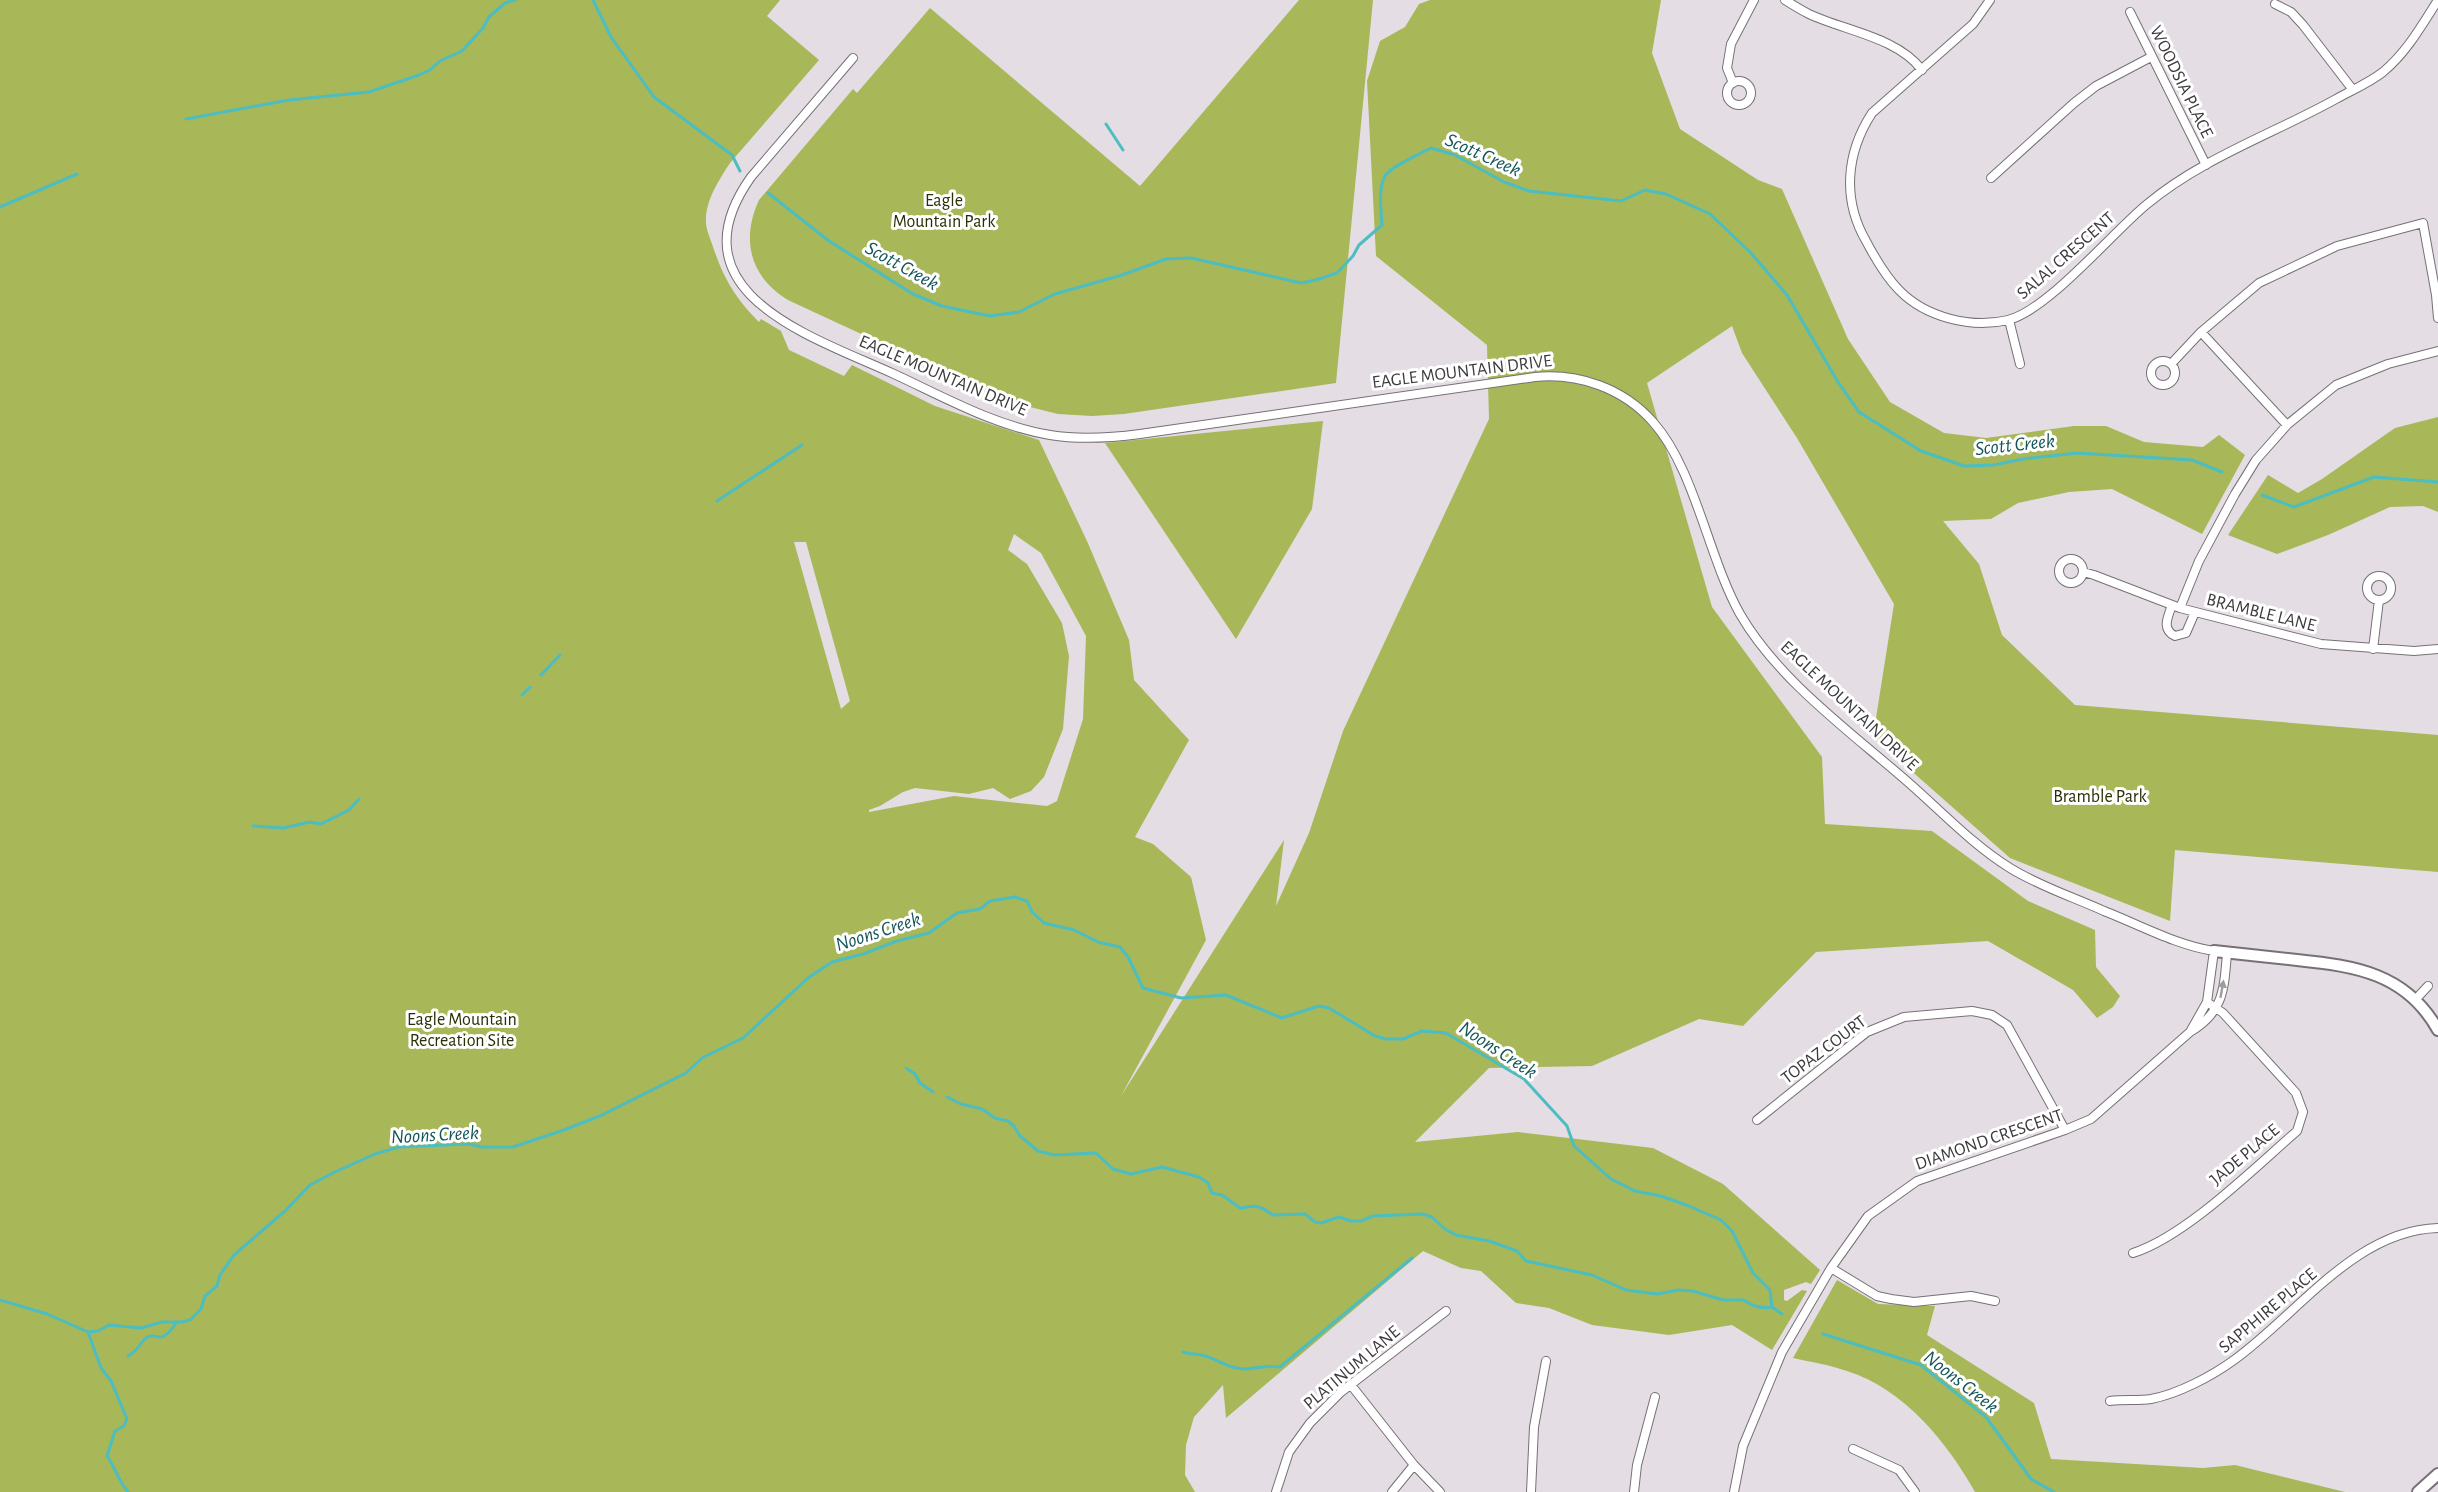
<svg xmlns="http://www.w3.org/2000/svg" width="2438" height="1492" font-family="'Alegreya Sans',sans-serif">
<style>
.green{fill:#a8b758;fill-rule:evenodd}
.lines{fill:none;stroke-linecap:round;stroke-linejoin:round}
.stream{stroke:#4cbdc0;stroke-width:3}
.street-casing{stroke:#777076;stroke-width:10}
.secondary-casing{stroke:#777076;stroke-width:14}
.street{stroke:#fff;stroke-width:8}
.secondary{stroke:#fff;stroke-width:10}
.oneway{fill:#9e9d9e}
.labels{text-anchor:middle;dominant-baseline:central;stroke-width:6;stroke-linejoin:round;paint-order:stroke}
.street-label{font-size:18px;fill:#3d3b3d;stroke:#fff}
.park-label{font-size:18px;fill:#2a3005;stroke:#fff}
.water-label{font-size:20px;font-style:italic;fill:#145557;stroke:#fff}
</style>
<rect width="100%" height="100%" fill="#e4dde3"/>
<path class="green" d="M0,0H780L767,16L819,60L730,163C719,180 705,201 706,222C706,229 710,238 712,244C723,277 734,297 759,322L761,319L781,331L789,350L844,376L852,365L935,406L1039,440L1087,541L1129,640L1134,680L1189,740L1135,837L1153,844L1191,877L1206,940L1121,1096L1284,840L1276,906L1309,833L1343,731L1489,419L1487,345L1376,256L1367,81L1380,41L1405,27L1419,4L1430,0H1661L1652,53L1680,129L1758,180L1782,189L1848,339L1890,402L1944,433L1986,438L2074,426H2106L2144,442L2203,447L2219,435L2245,455L2202,534L2112,489L2069,492L2018,503L1991,519L1943,521L1979,564L2002,635L2075,705L2438,735V872L2175,850L2170,921L2010,858L1873,737L1894,604L1797,438L1742,353L1732,326L1647,383L1712,607L1822,757L1825,824L1932,831L2028,901L2095,930L2096,967L2120,996L2113,1007L2097,1018L2073,990L1988,941L1816,952L1743,1026L1699,1019L1592,1066L1489,1068L1415,1142L1518,1132L1653,1148L1723,1184L1820,1270L1811,1284L1806,1282L1784,1290V1300L1787,1301L1802,1290L1807,1291L1772,1350L1732,1325L1669,1335L1592,1325L1549,1308L1516,1303L1481,1271L1461,1268L1423,1251L1226,1418L1223,1385L1194,1417L1186,1445L1185,1475L1195,1492H0ZM1014,534L1041,553L1086,636L1083,719L1057,801L1047,806L954,796L869,812V810L880,806L903,792L915,788L969,794L993,788L1010,799L1031,791L1044,777L1063,729L1069,656L1062,623L1027,564L1008,550ZM794,542H806L850,701L841,709Z
M1299,0H1373L1336,383L1124,414L1092,416L1058,414L1006,401L790,301C751,279 740,241 759,200L853,89L857,93L930,8L1140,186Z
M2438,417V512L2423,506L2390,507L2328,535L2277,554L2228,535L2268,475L2298,493L2322,479L2395,428Z
M1323,421L1312,509L1236,639L1105,443Z
M1837,1280L1878,1304L1935,1306L1927,1335L2034,1403L2051,1459L2203,1468L2235,1465L2345,1492H1975C1947,1442 1904,1389 1847,1371C1830,1365 1811,1362 1793,1358Z"/>
<g class="lines">
<path class="stream" d="M593,0L611,37L654,97L732,155L740,171
M186,119L289,100L369,92L419,75L430,70L440,61L462,51L483,28L489,17L505,3L515,0
M1106,124L1123,150
M768,193L829,241L913,294L942,306L990,316L1019,312L1055,294L1122,275L1166,259L1191,258L1301,283L1316,280L1337,273L1353,256L1359,245L1382,225C1381,211 1378,189 1385,176C1391,166 1420,154 1431,148L1455,155L1504,182L1529,191L1621,201L1645,190L1666,194L1710,214L1751,253L1787,295L1838,382L1859,412L1921,451L1964,466L1994,465L2023,459L2077,453L2192,460L2222,472
M0,207L77,174
M2262,495L2294,507L2374,477L2438,482
M717,501L802,445
M541,675L560,655
M522,695L530,687
M253,826L284,828L309,822L321,824L349,810L359,799
M906,1068L915,1074L920,1083L933,1092
M947,1097L961,1104L982,1109L995,1118L1008,1121L1014,1126L1020,1136L1038,1151L1054,1155L1096,1153L1113,1169L1131,1174L1162,1167L1199,1177L1208,1183L1212,1193L1222,1195L1240,1208L1254,1206L1264,1209L1273,1215L1305,1214L1315,1222L1321,1223L1339,1217L1351,1221H1361L1373,1216L1422,1214L1432,1217L1445,1229L1456,1235L1489,1241L1517,1251L1526,1261L1592,1275L1626,1290L1657,1294L1679,1290L1693,1291L1723,1300H1744C1753,1307 1761,1309 1772,1307
M0,1300L47,1314L88,1332L98,1331L109,1325L141,1328L162,1322H182L190,1320L201,1309L205,1296L217,1286L220,1275L234,1255L285,1211L310,1185L335,1172L375,1154L399,1147L469,1144L481,1147H513L564,1130L602,1115L686,1073L702,1058L743,1038L808,978L832,962L863,954L897,941L929,933L957,913L980,909L990,901L1015,897L1027,901L1032,912L1044,923L1074,930L1098,942L1120,947L1128,957L1143,988L1181,998L1226,995L1282,1018L1319,1006L1329,1008L1375,1036L1386,1039H1403L1422,1031L1446,1033L1524,1079L1567,1126L1574,1146L1611,1179L1635,1191L1661,1196L1689,1206L1721,1220L1732,1231L1753,1273L1770,1290L1772,1307L1782,1314
M88,1332L101,1368L111,1381L127,1419L124,1426L115,1431L107,1456C116,1469 118,1480 128,1492
M1823,1334L1921,1365L1986,1417L2031,1479L2054,1492
M1183,1352C1189,1354 1196,1354 1202,1355C1218,1359 1230,1370 1247,1369C1260,1368 1266,1365 1280,1367L1412,1258
M128,1356C136,1352 139,1345 145,1339C156,1329 159,1349 176,1323"/>
<defs>
<path id="street" d="M1785,0C1793,5 1801,10 1809,14C1845,31 1897,37 1922,70
M1990,0L1973,24L1872,113C1846,153 1842,199 1866,241C1875,258 1885,276 1899,290C1925,317 1971,329 2008,320C2048,310 2111,234 2146,205C2202,158 2273,134 2336,99C2352,90 2369,83 2383,72C2407,52 2422,25 2438,0
M2275,4L2291,12L2303,25L2353,90
M2130,12L2206,165
M853,58L751,177C669,293 813,337 894,374C944,397 995,426 1050,435C1080,440 1110,438 1140,434L1535,377C1579,373 1623,388 1653,422C1695,469 1708,557 1740,614C1778,680 1852,733 1909,783C1942,812 1973,845 2010,868C2039,886 2073,897 2104,911C2140,925 2176,945 2214,951L2207,1002L2190,1032C2224,1012 2224,989 2227,953
M1727 93a12 12 0 1 1 24 0a12 12 0 1 1-24 0Z
M1733,83L1727,68L1731,44L1754,0
M1991,178L2074,103L2096,86L2151,57
M2009,320L2020,364
M2201,332L2287,425
M2151 373a12 12 0 1 1 24 0a12 12 0 1 1-24 0Z
M2171,364L2201,332L2259,283L2337,246L2423,223L2436,295L2438,318
M2059 571a12 12 0 1 1 24 0a12 12 0 1 1-24 0Z
M2083,572L2094,575L2180,608L2321,644L2414,651L2438,649
M2367 588a12 12 0 1 1 24 0a12 12 0 1 1-24 0Z
M2172,605C2168,617 2161,629 2175,636L2186,633L2195,612
M2180,608L2199,561L2235,494L2256,460L2287,425L2336,385L2388,364L2438,351
M2373,649L2379,600
M2415,1000L2428,986
M1757,1120L1867,1032L1904,1017L1972,1011L1992,1015L2007,1025L2065,1130
M2133,1253C2186,1236 2253,1169 2297,1131L2303,1112L2296,1093L2223,1013L2207,1002
M1831,1268L1877,1296L1891,1299L1914,1302L1971,1296L1995,1301
M1351,1385L1414,1465L1440,1492
M2110,1401C2124,1399 2138,1401 2151,1399C2178,1394 2212,1376 2234,1360C2297,1315 2355,1230 2438,1228
M1853,1449L1899,1470L1915,1492
M1276,1492L1289,1452L1310,1423L1341,1392L1446,1311
M1392,1492L1414,1465
M1531,1492L1534,1427L1546,1361
M1634,1492L1637,1465L1655,1397
M1734,1492L1743,1446L1782,1352L1831,1268L1868,1216L1917,1181L2065,1130L2091,1119L2190,1032"/>
<path id="secondary" d="M2214,951C2242,954 2269,957 2297,960C2355,966 2406,973 2438,1030
M2418,1492L2438,1474"/>
</defs>
<use href="#street" class="street-casing"/>
<use href="#secondary" class="secondary-casing"/>
<use href="#street" class="street"/>
<use href="#secondary" class="secondary"/>
</g>
<defs><path id="oneway-solid" d="M-6-.8H1V-3.2L6.5 0L1 3.2V.8H-6Z" transform="scale(1.5)"/></defs>
<use class="oneway" href="#oneway-solid" transform="translate(2222 989) rotate(-80)"/>
<g class="labels">
<g class="street-label">
<text transform="translate(2181 82) rotate(64)">WOODSIA PLACE</text>
<text transform="translate(2066 256) rotate(-41)">SALAL CRESCENT</text>
<text transform="translate(1462 372) rotate(-7)">EAGLE MOUNTAIN DRIVE</text>
<text transform="translate(943 376) rotate(23)">EAGLE MOUNTAIN DRIVE</text>
<text transform="translate(2261 613) rotate(14)">BRAMBLE LANE</text>
<text transform="translate(1849 706) rotate(43)">EAGLE MOUNTAIN DRIVE</text>
<text transform="translate(1824 1050) rotate(-37)">TOPAZ COURT</text>
<text transform="translate(1989 1140) rotate(-19)">DIAMOND CRESCENT</text>
<text transform="translate(2245 1155) rotate(-40)">JADE PLACE</text>
<text transform="translate(2268 1311) rotate(-40)">SAPPHIRE PLACE</text>
<text transform="translate(1352 1368) rotate(-40)">PLATINUM LANE</text>
</g>
<g class="park-label">
<text x="944" y="201">Eagle<tspan x="944" dy="21">Mountain Park</tspan></text>
<text x="2100" y="797">Bramble Park</text>
<text x="462" y="1020">Eagle Mountain<tspan x="462" dy="21">Recreation Site</tspan></text>
</g>
<g class="water-label">
<text transform="translate(1483 155) rotate(24)">Scott Creek</text>
<text transform="translate(902 266) rotate(29)">Scott Creek</text>
<text transform="translate(2015 445) rotate(-6)">Scott Creek</text>
<text transform="translate(878 932) rotate(-18)">Noons Creek</text>
<text transform="translate(1498 1050) rotate(33)">Noons Creek</text>
<text transform="translate(435 1135) rotate(-3)">Noons Creek</text>
<text transform="translate(1961 1382) rotate(38)">Noons Creek</text>
</g>
</g>
</svg>
